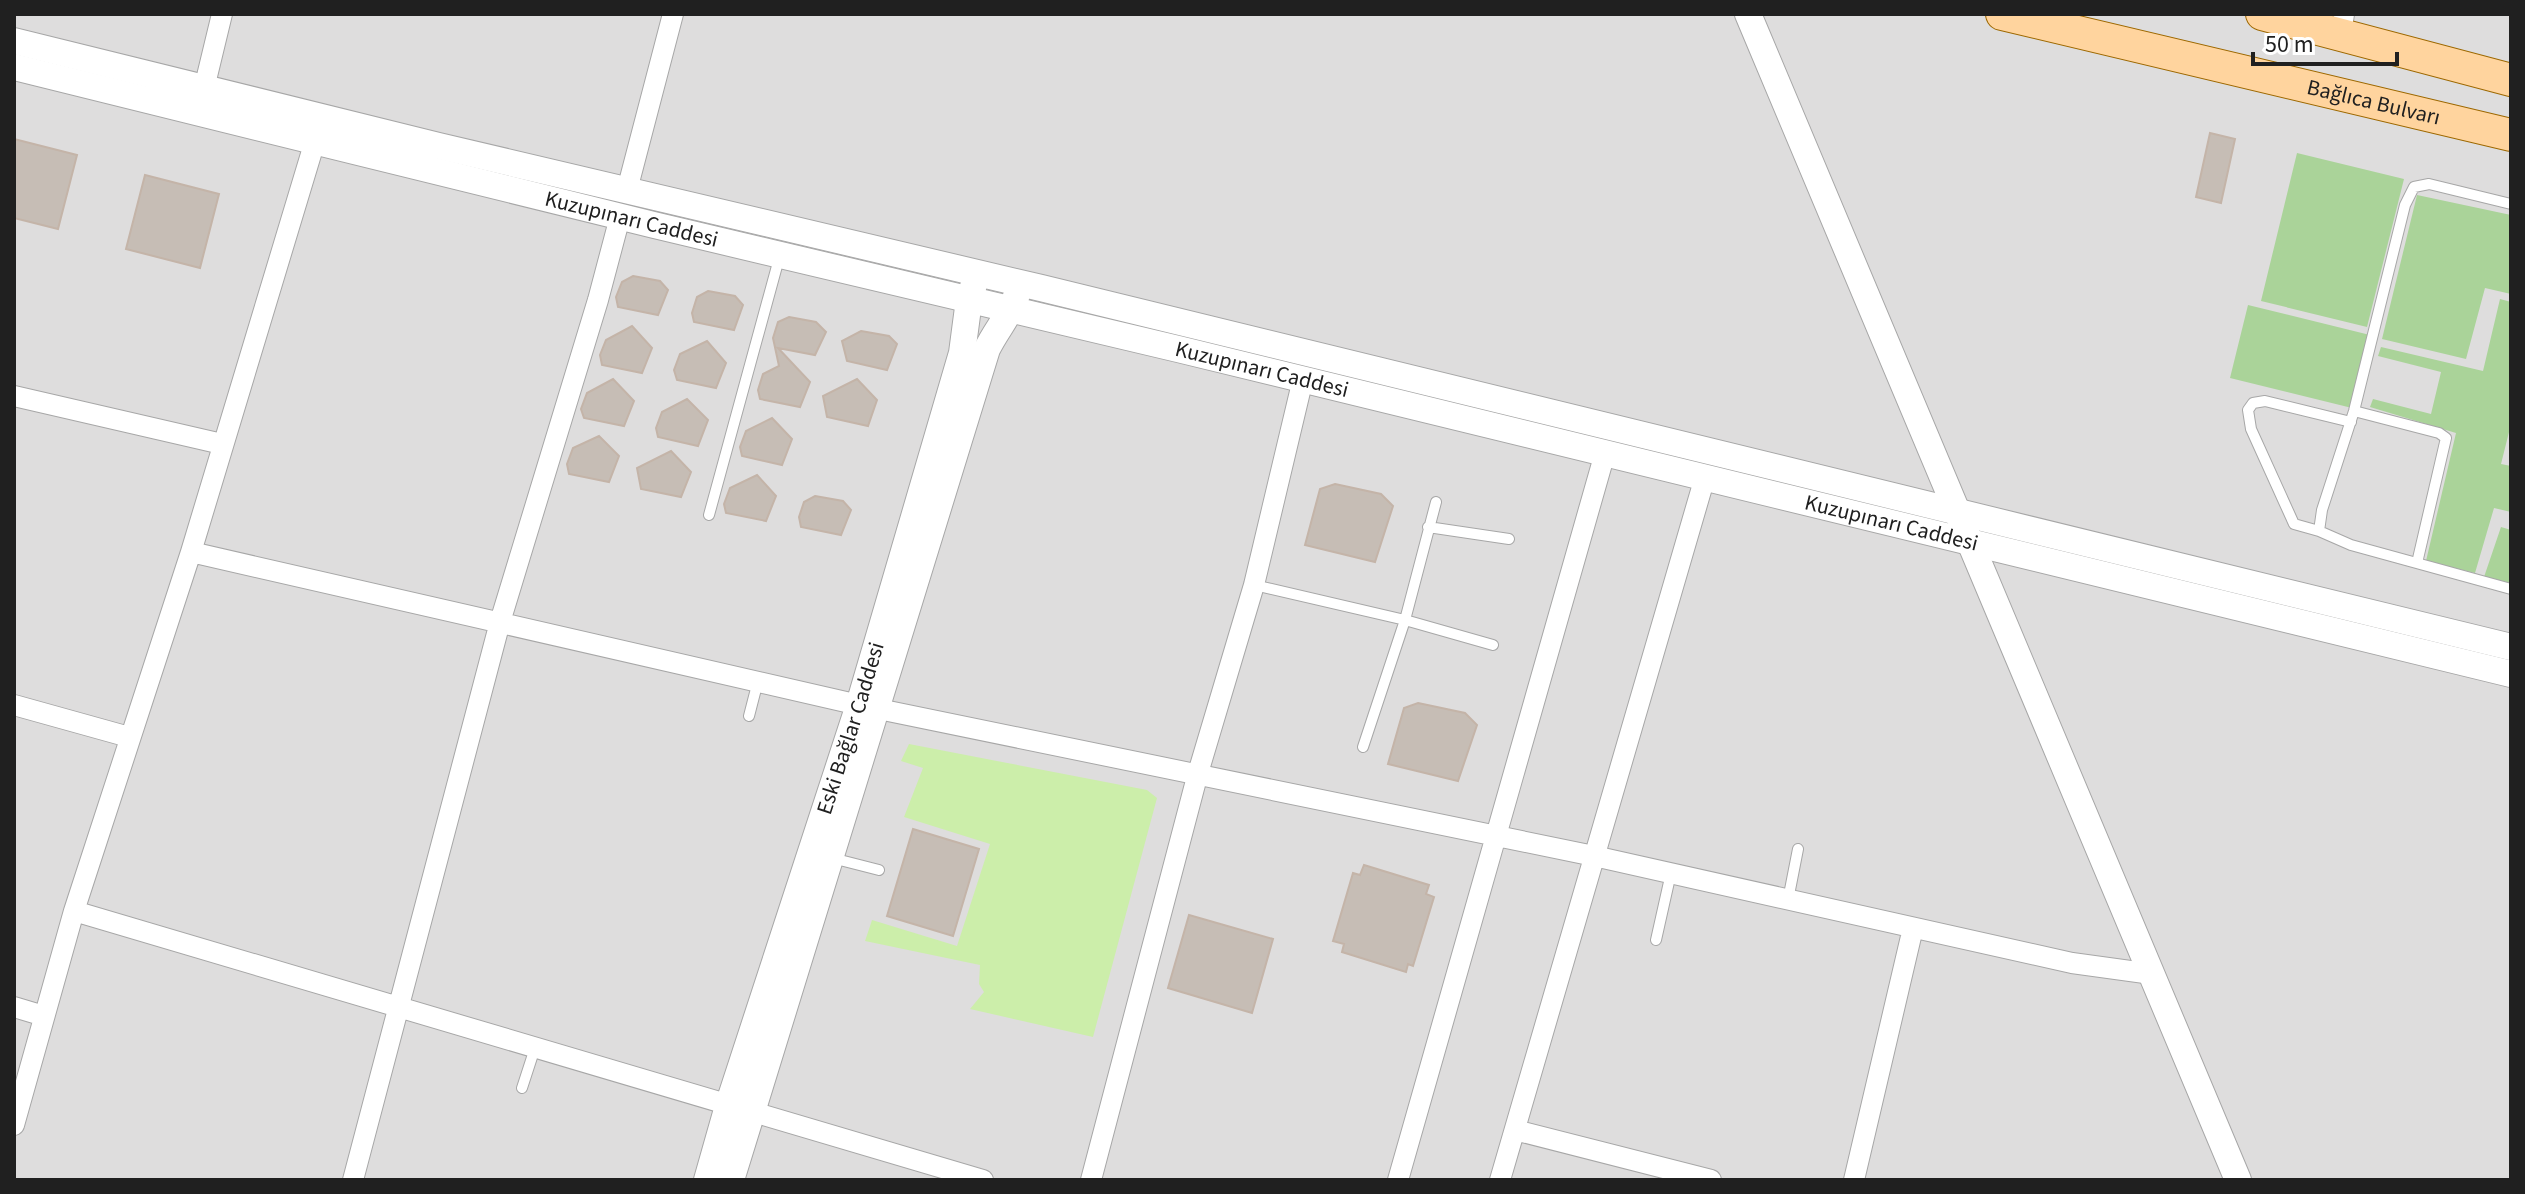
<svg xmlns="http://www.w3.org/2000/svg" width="2525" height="1194" font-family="'Source Sans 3',sans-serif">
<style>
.residential{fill:#dedddd}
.grass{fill:#cea}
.forest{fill:#aad399}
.building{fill:#c6bdb5;stroke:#c4b4a8;stroke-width:2}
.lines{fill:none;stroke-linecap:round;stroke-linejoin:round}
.service-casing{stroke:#a7a7a7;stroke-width:12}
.minor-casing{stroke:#a7a7a7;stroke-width:22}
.tertiary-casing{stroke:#a7a7a7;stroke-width:28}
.primary-casing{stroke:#9d6800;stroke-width:34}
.service{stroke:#fff;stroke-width:10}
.minor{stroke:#fff;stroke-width:20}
.tertiary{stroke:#fff;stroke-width:26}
.primary{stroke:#ffd49e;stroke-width:32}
.labels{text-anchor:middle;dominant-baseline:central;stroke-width:6;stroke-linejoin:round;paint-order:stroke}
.street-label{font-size:22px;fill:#202020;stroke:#fff}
</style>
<rect width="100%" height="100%" fill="#f1eee6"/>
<path class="residential" d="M14,14H2511V1180H14Z"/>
<path class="grass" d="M909,744L1147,790L1157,798L1093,1037L970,1009L984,992L979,984L980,965L865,941L872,920L957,946L990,844L904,817L923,768L901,761Z"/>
<path class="forest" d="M2297,153L2404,179L2367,327L2261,301Z
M2417,195L2511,215V294L2485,288L2466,359L2382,339Z
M2500,299L2511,302V424L2501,464L2511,466V512L2494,508L2475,573L2426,561L2456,433L2370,407L2373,399L2431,414L2441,372L2378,356L2381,347L2483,371Z
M2248,305L2370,335L2352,408L2230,378Z
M2501,527L2511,530V583L2484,577Z"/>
<path class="building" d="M2210,133L2235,139L2221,203L2196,197Z
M14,139L77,155L58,229L14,218Z
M145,175L219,194L200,268L126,249Z
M633,276L660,281L668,290L658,315L618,307L616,297L622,282Z
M708,291L735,296L743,305L734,330L694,322L692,313L697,297Z
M789,317L816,322L826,332L815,355L778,348L810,382L800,407L760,399L758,390L763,374L779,366L773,338L778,322Z
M632,326L652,348L642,373L602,365L600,355L606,340Z
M861,331L889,336L897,344L887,370L847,361L842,341Z
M707,341L726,363L716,388L677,380L674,370L680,354Z
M613,379L634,401L624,426L584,418L581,409L587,393Z
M857,379L877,400L868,426L827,417L823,396Z
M687,399L708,420L698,446L658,437L656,428L662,412Z
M772,418L792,439L782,465L742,456L740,447L746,431Z
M599,436L619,456L609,482L569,474L567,464L573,448Z
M671,451L691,472L681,497L641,489L637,468Z
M757,475L776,496L766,521L726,513L724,504L730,488Z
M1335,484L1381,494L1393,506L1375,562L1305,545L1320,489Z
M815,496L843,501L851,510L841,535L801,527L799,517L804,502Z
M1418,703L1465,713L1477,725L1458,781L1388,764L1404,708Z
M913,829L979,849L953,936L887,916Z
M1364,865L1429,885L1426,894L1434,897L1413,966L1408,964L1406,972L1342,952L1344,944L1333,941L1353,873L1360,875Z
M1189,915L1273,939L1252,1013L1168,988Z"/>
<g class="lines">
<defs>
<path id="service" d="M2354,411L2439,433L2446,438L2417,563
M2351,422L2265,401L2253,403L2248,410L2251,429L2294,524L2319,531L2351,545L2511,589
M709,515L780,255
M1428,527L1509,539
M2319,531L2322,510L2354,411L2405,205L2414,187L2429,184L2511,204
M1254,585L1405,620L1493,645
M749,716L758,681
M1363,747L1405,620L1436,502
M832,858L879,870
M1788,900L1798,849
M1656,940L1671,873
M522,1088L535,1048"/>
<path id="minor" d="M2341,34L2344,14
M201,101L222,14
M627,190L673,14
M14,396L222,444
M191,552L859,705L1594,856L2072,963L2152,974
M14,705L129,737
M74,911L983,1180
M14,1007L44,1016
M14,1125L74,911L191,552L315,141
M1515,1130L1711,1180
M353,1180L500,622L598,300L620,217
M1091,1180L1198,773L1254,585L1303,379
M1398,1180L1605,453
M1500,1180L1705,477
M1854,1180L1913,928"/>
<g id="tertiary">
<path d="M1748,14L2238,1180"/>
<path d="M14,41L439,146L1041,288L2511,647"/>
<path id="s1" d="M14,67L654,225L1178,349L2511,674"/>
<path id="s2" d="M707,1180L728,1106L859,705L962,353L969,300L974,284"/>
<path d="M731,1180L987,349C996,330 1011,314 1017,294"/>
</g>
<g id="primary">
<path id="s3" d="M2002,14L2511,135"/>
<path d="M2262,14L2511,80"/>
</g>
</defs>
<use href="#service" class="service-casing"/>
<use href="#minor" class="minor-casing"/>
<use href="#tertiary" class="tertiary-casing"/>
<use href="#primary" class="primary-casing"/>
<use href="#service" class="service"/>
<use href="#minor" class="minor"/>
<use href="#tertiary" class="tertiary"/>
<use href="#primary" class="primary"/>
</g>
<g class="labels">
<g class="street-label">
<text stroke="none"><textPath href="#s3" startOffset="382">Bağlıca Bulvarı</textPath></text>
<text stroke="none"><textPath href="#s1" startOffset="636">Kuzupınarı Caddesi</textPath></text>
<text stroke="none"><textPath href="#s1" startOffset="1284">Kuzupınarı Caddesi</textPath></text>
<text stroke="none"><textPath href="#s1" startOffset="1932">Kuzupınarı Caddesi</textPath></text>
<text stroke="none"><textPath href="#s2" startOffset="474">Eski Bağlar Caddesi</textPath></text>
</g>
</g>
<rect width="2525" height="1194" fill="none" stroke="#202020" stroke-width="32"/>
<path d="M2253 52v12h144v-12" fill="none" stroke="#202020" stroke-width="4"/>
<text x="2265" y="52" font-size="24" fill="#202020" stroke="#ffffff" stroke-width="6" paint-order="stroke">50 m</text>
</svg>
